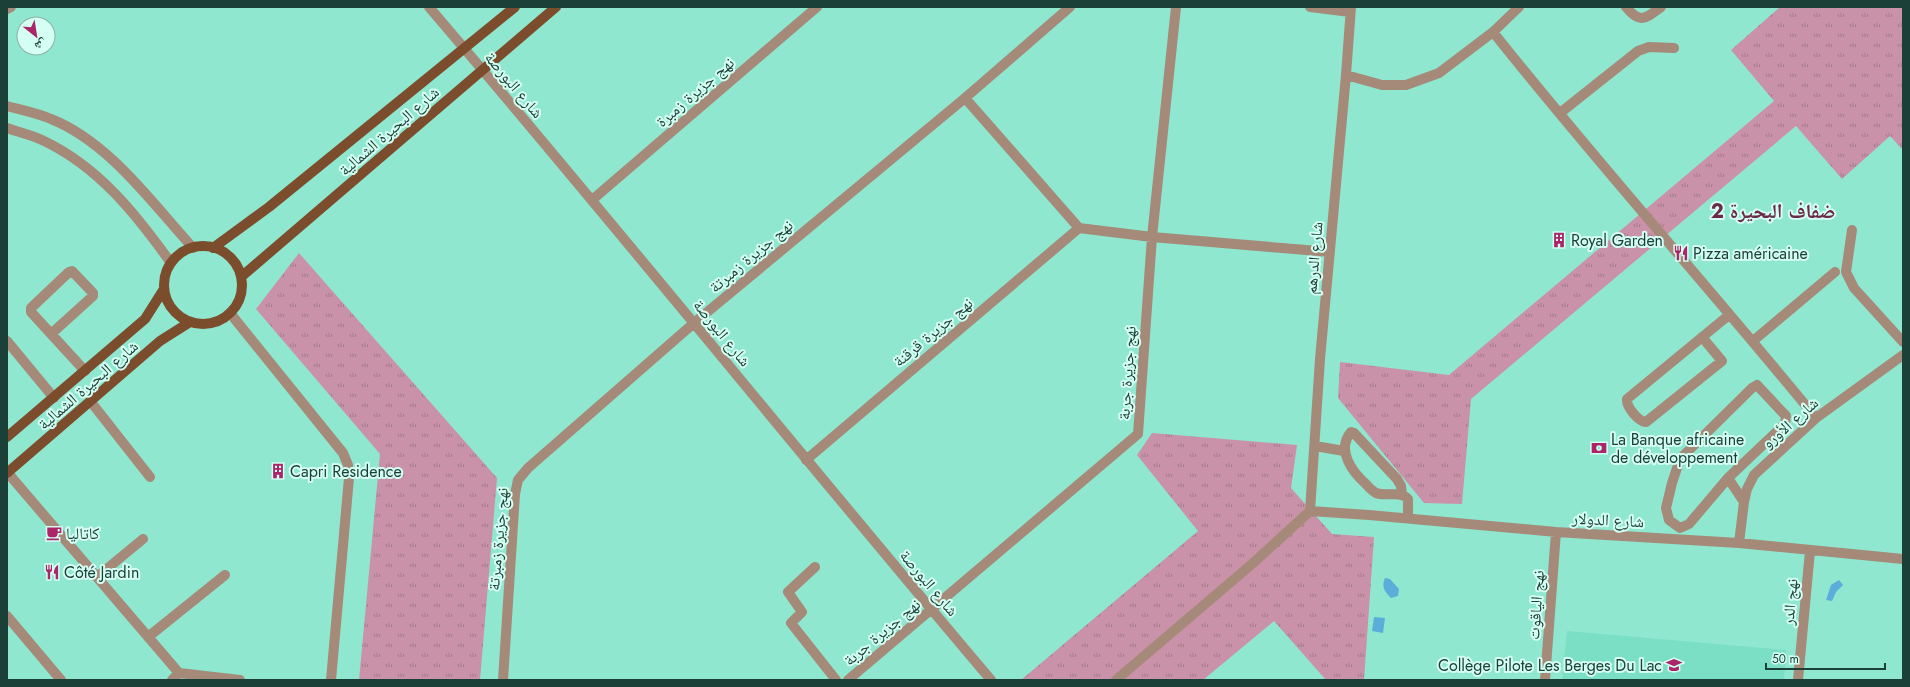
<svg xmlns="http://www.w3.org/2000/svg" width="1910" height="687" font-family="Jost,'Noto Naskh Arabic',sans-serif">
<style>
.built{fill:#7adfc4}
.grass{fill:url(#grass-tufts)}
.water{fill:#5baeda}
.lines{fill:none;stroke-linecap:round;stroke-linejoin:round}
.minor{stroke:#a58a79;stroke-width:10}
.major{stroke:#7b4d2c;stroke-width:10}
.labels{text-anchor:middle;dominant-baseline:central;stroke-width:4;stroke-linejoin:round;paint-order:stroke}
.street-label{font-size:16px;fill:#1b4037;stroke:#d5fff2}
.poi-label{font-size:16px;fill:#1b4037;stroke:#d5fff2;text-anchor:start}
.district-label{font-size:20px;font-weight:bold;fill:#6b2a48;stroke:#d5fff2}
</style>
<defs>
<pattern id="grass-tufts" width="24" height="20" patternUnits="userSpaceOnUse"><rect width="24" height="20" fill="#ca92a8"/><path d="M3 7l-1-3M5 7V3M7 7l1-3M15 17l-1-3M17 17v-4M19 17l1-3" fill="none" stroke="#a3798a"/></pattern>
</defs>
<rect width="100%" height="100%" fill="#8fe7cf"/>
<path class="built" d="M1567,631L1786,650L1784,680H1562Z"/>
<path class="grass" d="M1780,7H1903V150L1890,136L1842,179L1796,126L1471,399L1462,504L1424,503L1338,398L1340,362L1449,375L1774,101L1731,50Z
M299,253L497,478L480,680H359L380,454L256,309Z
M1152,433L1297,445L1291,488L1332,534L1374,537L1364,680H1326L1274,621L1203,680H1021L1198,531L1137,455Z"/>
<path class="water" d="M1385,578L1390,579L1399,589L1398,596L1391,598C1385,592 1381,587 1385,578Z
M1839,580L1843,585L1836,592L1832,601L1826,600L1831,585Z
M1374,617L1385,618L1383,633L1372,631Z"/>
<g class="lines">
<path class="minor" d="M429,7C619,229 802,457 991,680
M1310,7L1350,12
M1626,7C1640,24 1645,19 1661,7
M7,9L11,7
M1493,32C1597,163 1710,288 1816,418
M1346,75L1382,85H1406L1439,73L1493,32L1519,7
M965,98L1079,228L1152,237L1330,252
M7,106C21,110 37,113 51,119C109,142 152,203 193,248
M1560,113L1638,51L1649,47L1674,48
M7,128C18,132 31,135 42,140C98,166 136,214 171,263
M592,200L817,7
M1852,230L1846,272L1854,288L1903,342
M230,313L343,453L348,465L349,478L331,680
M51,334L93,296V293L72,271L69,272L31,308V312L85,371
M1702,337L1722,361L1646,422C1639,422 1626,407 1627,399L1729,315
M7,341L54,398
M1753,341L1835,272
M1757,385L1786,416L1785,424L1728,478L1689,524L1680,528L1669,520L1666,508L1672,483L1680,459L1752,388Z
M91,402L150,477
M1315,446L1344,451
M806,460L1079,228
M7,472L179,673
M1728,478L1744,502
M1402,494L1401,486L1397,479L1354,433L1351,432C1336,450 1352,472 1367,485C1369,488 1373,491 1376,493C1387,497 1400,490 1408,499V518
M1310,511L1369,515L1556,532L1739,543L1903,559
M1310,511L1320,359L1346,75L1351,7
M1739,543L1744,502L1747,489L1754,475L1816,418L1903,355
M815,567L788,592L802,612L791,623L836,680
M97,577L143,539
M7,616L61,680
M148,637L225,575
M172,680L179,673L240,680
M503,680L515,494L518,480L528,468L694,323L965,98L1070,7
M848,680L1138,434L1152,237L1176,7
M1116,680L1252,564L1310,511
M1545,680L1556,532
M1798,680L1810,551"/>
<path class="major" d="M164 285a39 39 0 1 1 78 0a39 39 0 1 1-78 0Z
M213,248L269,207L515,7
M241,277L556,7
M7,437L145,319L164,289
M7,473L160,341L190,322"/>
</g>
<defs>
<symbol id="building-bare" viewBox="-9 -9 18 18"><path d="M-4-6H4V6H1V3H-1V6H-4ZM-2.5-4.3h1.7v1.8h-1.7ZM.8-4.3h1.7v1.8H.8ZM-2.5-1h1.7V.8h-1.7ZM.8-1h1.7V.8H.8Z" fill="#ac256b" stroke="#d5fff2" stroke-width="2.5" paint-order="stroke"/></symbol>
<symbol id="restaurant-bare" viewBox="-9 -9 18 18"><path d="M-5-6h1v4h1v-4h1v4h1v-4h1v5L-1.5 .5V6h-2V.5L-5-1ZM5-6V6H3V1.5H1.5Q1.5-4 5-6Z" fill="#ac256b" stroke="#d5fff2" stroke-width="2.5" paint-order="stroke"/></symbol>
<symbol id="bank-bare" viewBox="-9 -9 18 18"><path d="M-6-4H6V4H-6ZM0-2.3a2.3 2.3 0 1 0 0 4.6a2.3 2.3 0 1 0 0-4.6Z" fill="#ac256b" stroke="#d5fff2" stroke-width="2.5" paint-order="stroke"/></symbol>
<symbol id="cafe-bare" viewBox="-9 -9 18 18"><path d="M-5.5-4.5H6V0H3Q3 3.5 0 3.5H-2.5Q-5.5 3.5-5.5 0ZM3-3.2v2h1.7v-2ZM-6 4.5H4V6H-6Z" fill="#ac256b" stroke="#d5fff2" stroke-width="2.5" paint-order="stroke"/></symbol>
<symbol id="school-bare" viewBox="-9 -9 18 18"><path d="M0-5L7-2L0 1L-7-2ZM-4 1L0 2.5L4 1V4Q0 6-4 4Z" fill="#ac256b" stroke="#d5fff2" stroke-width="2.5" paint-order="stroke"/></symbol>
</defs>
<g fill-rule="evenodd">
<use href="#building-bare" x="1548" y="229" width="22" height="22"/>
<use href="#restaurant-bare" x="1670" y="242" width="22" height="22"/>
<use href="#bank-bare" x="1588" y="437" width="22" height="22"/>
<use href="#building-bare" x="267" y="460" width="22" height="22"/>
<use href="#cafe-bare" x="43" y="522" width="22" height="22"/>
<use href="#restaurant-bare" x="41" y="561" width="22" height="22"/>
<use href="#school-bare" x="1663" y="654" width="22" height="22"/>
</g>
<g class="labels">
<g class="street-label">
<text transform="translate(514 85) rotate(50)">شارع البورصة</text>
<text transform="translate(695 92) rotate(-41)">نهج جزيرة زمبرة</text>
<text transform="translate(389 131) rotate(-41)">شارع البحيرة الشمالية</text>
<text transform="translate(751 256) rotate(-40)">نهج جزيرة زمبرتة</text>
<text transform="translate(1314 258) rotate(-85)">شارع الدرهم</text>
<text transform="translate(933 332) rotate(-40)">نهج جزيرة قرقنة</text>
<text transform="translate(722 333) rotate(51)">شارع البورصة</text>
<text transform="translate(1127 373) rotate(-86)">نهج جزيرة جربة</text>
<text transform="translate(88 385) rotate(-41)">شارع البحيرة الشمالية</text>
<text transform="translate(1790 423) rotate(-41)">شارع الأورو</text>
<text transform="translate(1608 520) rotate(3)">شارع الدولار</text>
<text transform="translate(498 539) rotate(-85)">نهج جزيرة زمبرتة</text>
<text transform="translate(929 583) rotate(50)">شارع البورصة</text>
<text transform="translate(1790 602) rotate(-85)">نهج الدر</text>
<text transform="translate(1536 605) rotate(-86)">نهج الياقوت</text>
<text transform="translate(882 632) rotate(-40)">نهج جزيرة جربة</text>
</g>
<g class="poi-label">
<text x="1571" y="240">Royal Garden</text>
<text x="1693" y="253">Pizza américaine</text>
<text x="1611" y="439">La Banque africaine<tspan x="1611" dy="18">de développement</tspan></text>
<text x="290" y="471">Capri Residence</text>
<text x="66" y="533">كاتاليا</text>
<text x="64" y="572">Côté Jardin</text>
<text x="1662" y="665" text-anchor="end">Collège Pilote Les Berges Du Lac</text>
</g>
<g class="district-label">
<text x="1773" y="211">ضفاف البحيرة 2</text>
</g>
</g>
<rect width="1910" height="687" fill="none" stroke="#1b4037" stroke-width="16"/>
<g transform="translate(36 36) rotate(150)"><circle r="19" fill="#d5fff2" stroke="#8bb3a7"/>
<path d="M0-3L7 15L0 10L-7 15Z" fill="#ac256b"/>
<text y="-6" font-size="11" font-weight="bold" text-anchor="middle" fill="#1b4037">ش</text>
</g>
<path d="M1766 663v6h119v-6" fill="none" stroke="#1b4037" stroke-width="2"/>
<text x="1772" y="663" font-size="12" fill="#1b4037" stroke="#d5fff2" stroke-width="3" paint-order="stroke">50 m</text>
</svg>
